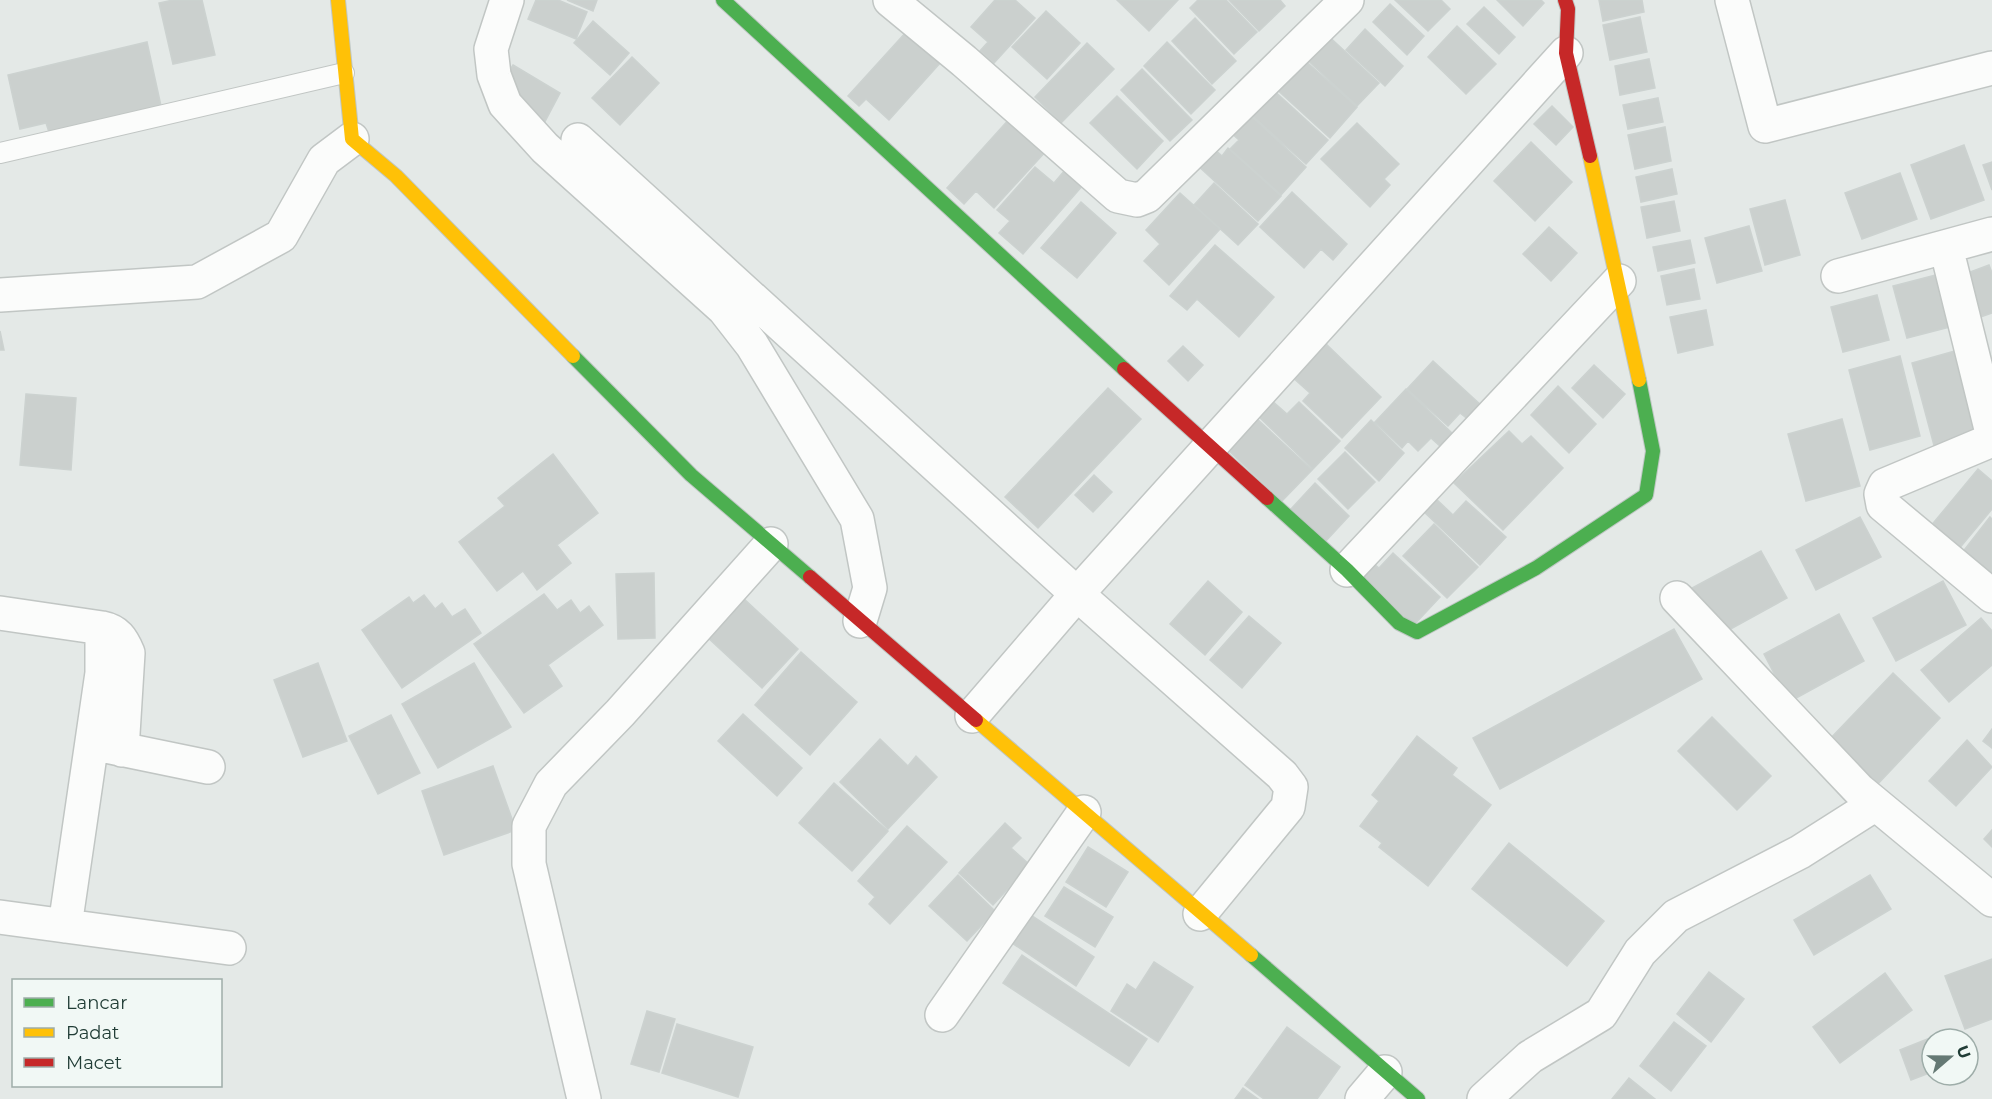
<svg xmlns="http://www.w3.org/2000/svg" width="1992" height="1099" font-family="Montserrat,sans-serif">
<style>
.building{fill:#cbd0ce;stroke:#ccd2d0;stroke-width:1.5}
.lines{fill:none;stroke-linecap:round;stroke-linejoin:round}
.lane-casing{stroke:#c1c6c4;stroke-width:22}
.street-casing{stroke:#c1c6c4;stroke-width:36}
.fast-casing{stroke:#bfc7c4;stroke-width:16}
.slow-casing{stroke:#bfc7c4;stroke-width:16}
.jam-casing{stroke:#bfc7c4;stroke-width:16}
.lane{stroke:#fbfcfb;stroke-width:20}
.street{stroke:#fbfcfb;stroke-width:33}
.fast{stroke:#4caf50;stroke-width:14}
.slow{stroke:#ffc107;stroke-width:14}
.jam{stroke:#c62828;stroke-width:14}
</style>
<rect width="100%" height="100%" fill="#e4e9e7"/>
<path class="building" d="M173,0H202L215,55L173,64L159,3Z
M536,0H558L587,12L576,39L528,19Z
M567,0H597L593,11Z
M995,0H1015L1035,18L994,63L980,51L988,42L971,27Z
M1117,0H1178L1149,31Z
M1198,0H1226L1257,32L1234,54L1190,8Z
M1229,0H1280L1285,6L1259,31Z
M1395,0H1441L1450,9L1428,31Z
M1497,0H1541L1544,3L1523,26Z
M1599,0H1642L1644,12L1603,21Z
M1390,4L1424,36L1407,55L1373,22Z
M1484,7L1515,37L1499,54L1467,24Z
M1046,11L1080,43L1047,79L1012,47Z
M1640,17L1647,52L1610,60L1603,25Z
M1195,18L1236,61L1212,84L1172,41Z
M593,21L629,53L610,75L574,43Z
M1457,26L1496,64L1466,94L1428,57Z
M1365,29L1403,66L1385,86L1346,50Z
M907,31L941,62L889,120L866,99L859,106L848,96Z
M1323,31L1379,83L1357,106L1301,54Z
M147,42L161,106L49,132L46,123L20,129L8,75Z
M1167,42L1215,90L1191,114L1144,66Z
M1087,43L1114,69L1061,123L1035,97Z
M1300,56L1357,107L1330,138L1273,86Z
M632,57L659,83L620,125L592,98Z
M1649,59L1655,88L1620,95L1615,66Z
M513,65L560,93L541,129L505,78Z
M1142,69L1192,120L1170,141L1121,90Z
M1270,87L1328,140L1306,164L1248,112Z
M1117,96L1163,141L1137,169L1090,123Z
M1658,98L1663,122L1628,129L1623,105Z
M1552,106L1573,127L1556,145L1534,124Z
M1246,111L1306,167L1281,195L1230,149L1239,140L1229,131Z
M1011,117L1047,150L994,208L976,191L964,204L947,188Z
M1357,123L1399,164L1384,179L1390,185L1370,207L1321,159Z
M1665,127L1671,161L1635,169L1628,135Z
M1531,142L1572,182L1535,221L1494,181Z
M1964,145L1984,200L1931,219L1911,165Z
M1212,147L1222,156L1228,148L1281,196L1258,221L1196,164Z
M1992,162V190L1983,165Z
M1035,167L1054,183L1065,170L1083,185L1023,254L999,233L1010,221L997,210Z
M1672,169L1677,194L1641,202L1636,177Z
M1900,173L1917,219L1862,239L1845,193Z
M1214,183L1258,224L1238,245L1194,205Z
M1292,192L1347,244L1333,260L1321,249L1304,268L1260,227Z
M1180,193L1220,229L1169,285L1144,261L1160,244L1146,230Z
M1785,200L1800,255L1765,265L1750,209Z
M1674,201L1680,231L1647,238L1641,207Z
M1081,202L1116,233L1077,278L1041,248Z
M1749,226L1762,271L1717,283L1705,238Z
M1549,227L1577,253L1551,281L1523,254Z
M1690,240L1695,263L1658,271L1653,247Z
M1215,245L1274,297L1239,337L1197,299L1187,310L1170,296Z
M1989,265L1992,273V313L1972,320L1957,277Z
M1694,269L1700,299L1667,305L1661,276Z
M1936,275L1950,327L1907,338L1893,286Z
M1877,295L1889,340L1843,352L1831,307Z
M1706,310L1713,345L1678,353L1670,317Z
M0,331L4,350H0Z
M1324,342L1381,397L1342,438L1303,401L1310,393L1291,376Z
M1183,346L1203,365L1188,381L1168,361Z
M1955,351L1978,437L1935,449L1912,363Z
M1900,356L1920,436L1870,450L1849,370Z
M1433,361L1482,406L1469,420L1460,413L1448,426L1407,389Z
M1594,365L1625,394L1603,418L1572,388Z
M1558,386L1596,424L1569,453L1531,415Z
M1108,388L1141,419L1038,528L1005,497Z
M1406,389L1453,434L1441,447L1431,438L1418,451L1408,441L1402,448L1375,422Z
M26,394L76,398L71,470L20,465Z
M1270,399L1287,414L1299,402L1340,441L1313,469L1256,414Z
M1255,417L1312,470L1282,501L1226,448Z
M1842,419L1860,486L1806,501L1788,434Z
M1371,420L1404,453L1379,481L1345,448Z
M1509,431L1522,444L1531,436L1563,468L1503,530L1454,483Z
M1345,452L1375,482L1348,509L1318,479Z
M553,454L598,513L557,545L571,563L537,590L523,571L497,591L459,542L505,506L498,498Z
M1978,469L1992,481V509L1958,550L1930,527Z
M1094,475L1112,492L1093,512L1075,495Z
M1315,483L1349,516L1325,542L1291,509Z
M1434,497L1453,515L1466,501L1506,537L1480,565L1422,510Z
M1860,517L1881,557L1816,590L1796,550Z
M1990,517L1992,519V578L1962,553Z
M1434,524L1478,567L1447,598L1403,556Z
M1761,551L1787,598L1718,636L1692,588Z
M1393,553L1440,597L1413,626L1362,577L1374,564L1379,568Z
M654,573L655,638L618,639L616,574Z
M1208,581L1242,612L1205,655L1170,624Z
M1943,581L1966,625L1896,661L1873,618Z
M544,594L557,610L571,600L580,613L589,606L603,625L548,665L562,686L524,713L474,644Z
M424,595L435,609L442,603L452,617L465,609L481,633L402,688L362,630L409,597L413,603Z
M742,597L798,649L762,688L706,636Z
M1839,614L1864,661L1789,702L1764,654Z
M1249,616L1281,643L1242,688L1210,660Z
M1981,618L1992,631V665L1949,702L1921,670Z
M1674,629L1702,679L1500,789L1473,738Z
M801,652L857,702L810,755L755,705Z
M318,663L347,741L303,757L274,680Z
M474,663L511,727L438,768L402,704Z
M1893,673L1940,718L1876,786L1828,741Z
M743,714L802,768L777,796L718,741Z
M391,715L420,773L378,794L349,736Z
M1712,717L1771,776L1737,810L1678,751Z
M1992,729V748L1983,741Z
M1417,736L1457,768L1452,775L1491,805L1428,886L1379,847L1382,843L1360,826L1379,801L1372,795Z
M880,739L908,766L916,756L937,777L888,829L840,782Z
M1967,740L1992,767L1956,806L1929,781Z
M493,766L516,830L444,855L422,791Z
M834,783L888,831L852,871L799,823Z
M1005,823L1021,838L1011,848L1030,865L993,905L959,873Z
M907,826L947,862L890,924L869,904L875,897L858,881Z
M1992,830V847L1984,839Z
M1509,843L1604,921L1567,966L1472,889Z
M1088,847L1128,872L1106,907L1066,882Z
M958,875L995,911L967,941L929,906Z
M1870,875L1891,909L1814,955L1794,920Z
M1064,887L1113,917L1095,947L1045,916Z
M1031,915L1094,957L1076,986L1012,943Z
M1022,955L1147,1039L1129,1066L1003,983Z
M1992,959V1019L1965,1029L1945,976Z
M1154,962L1193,987L1158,1042L1111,1011L1127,984L1136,990Z
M1709,972L1744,999L1711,1042L1677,1014Z
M1885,973L1912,1010L1840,1063L1813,1027Z
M647,1011L675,1019L659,1072L631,1064Z
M1674,1022L1706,1046L1671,1091L1640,1066Z
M677,1024L753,1047L738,1097L662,1073Z
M1287,1027L1340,1067L1317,1099H1264L1245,1085Z
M1945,1032L1948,1039H1932V1072L1911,1080L1900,1050Z
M1629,1078L1655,1099H1612Z
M1243,1088L1258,1099H1235Z"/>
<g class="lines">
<defs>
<path id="lane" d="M0,153L344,73"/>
<path id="street" d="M507,0L491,49L494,75L505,104L545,148L724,309L752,345L857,519L870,588L860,621
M890,0L964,61L1118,196L1137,200L1147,196L1347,0
M1732,0L1765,126L1992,68
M578,140L1077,594L1282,775L1291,787L1288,807L1200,914
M1946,247L1992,433
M1838,276L1992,234
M0,295L197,282L281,236L324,160L352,139
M1992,440L1885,485L1881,494L1883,505L1992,596
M1347,570L1619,281
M1677,598L1859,790L1992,900
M0,613L102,628V673L65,926
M102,628C117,631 122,639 128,653L122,750
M972,716L1077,594L1566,53
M101,745L208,767
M0,917L229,948
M942,1015L1084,812
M584,1099L529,864V826L551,784L620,713L771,544
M1362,1099L1385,1072
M1484,1099L1530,1057L1601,1014L1640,952L1676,916L1800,852L1874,805"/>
<path id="fast" d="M723,0L1124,369
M573,356L691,475L810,577
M1267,498L1347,570L1399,623L1417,632L1536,568L1646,495L1653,451L1639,380
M1251,955L1418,1099"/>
<path id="slow" d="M338,0L352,139L396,176L573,356
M1590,156L1639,380
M976,720L1251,955"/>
<path id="jam" d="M1565,0L1568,9L1566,53L1590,156
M1124,369L1267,498
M810,577L976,720"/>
</defs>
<use href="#lane" class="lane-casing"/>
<use href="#street" class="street-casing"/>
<use href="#fast" class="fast-casing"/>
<use href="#slow" class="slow-casing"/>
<use href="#jam" class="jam-casing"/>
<use href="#lane" class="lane"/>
<use href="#street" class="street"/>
<use href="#fast" class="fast"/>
<use href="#slow" class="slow"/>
<use href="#jam" class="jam"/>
</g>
<rect x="12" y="979" width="210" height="108" fill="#f1f8f5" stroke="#9eada9" stroke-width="1.5"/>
<rect x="24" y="998" width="30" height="9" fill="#4caf50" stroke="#9eada9" stroke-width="1.5"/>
<text x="66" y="1009" font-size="18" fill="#213d36">Lancar</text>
<rect x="24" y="1028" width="30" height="9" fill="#ffc107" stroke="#9eada9" stroke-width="1.5"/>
<text x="66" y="1039" font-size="18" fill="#213d36">Padat</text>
<rect x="24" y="1058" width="30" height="9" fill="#c62828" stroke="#9eada9" stroke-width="1.5"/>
<text x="66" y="1069" font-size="18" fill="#213d36">Macet</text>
<g transform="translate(1950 1057) rotate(70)"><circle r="28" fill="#f1f8f5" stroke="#9eada9" stroke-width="1.5"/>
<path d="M0-4.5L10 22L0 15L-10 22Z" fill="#657974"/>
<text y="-9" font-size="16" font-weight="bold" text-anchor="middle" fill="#213d36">U</text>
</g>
</svg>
